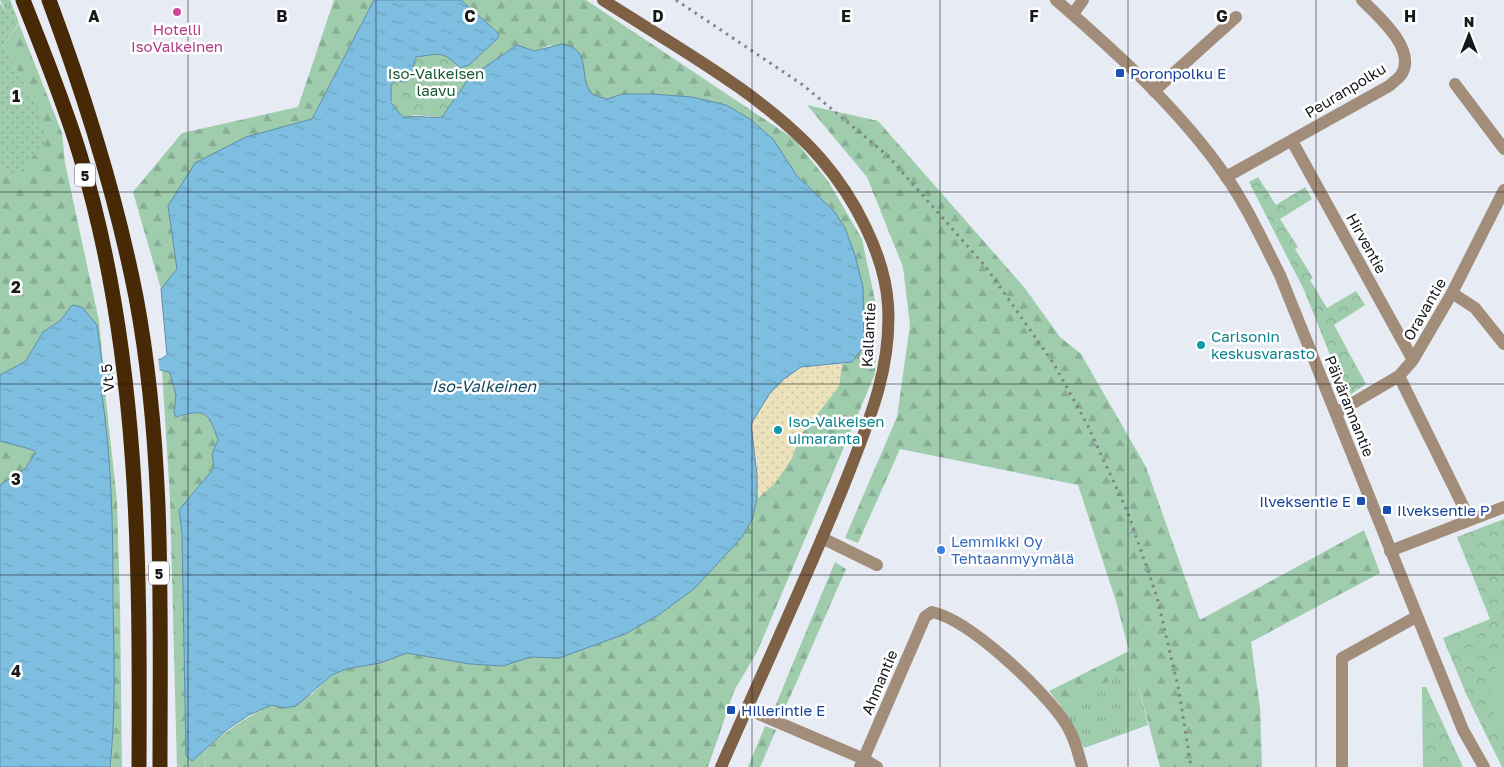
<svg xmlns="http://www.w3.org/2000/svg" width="1504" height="767" font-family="'Golos Text',sans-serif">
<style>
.grass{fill:url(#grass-tufts)}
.forest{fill:url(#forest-firs)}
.sand{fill:url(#sand-dots)}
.park{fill:url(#park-crowns)}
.garden{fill:url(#garden-dots)}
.pitch{fill:#9eccad}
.water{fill:url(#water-ripples);stroke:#5f8da6}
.pier{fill:#e7ebf3}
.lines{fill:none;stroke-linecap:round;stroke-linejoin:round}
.minor{stroke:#a28d7b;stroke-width:12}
.tertiary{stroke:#a28d7b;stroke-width:12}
.secondary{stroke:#7e6145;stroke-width:12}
.motorway{stroke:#482906;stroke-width:15}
.rail{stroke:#82848a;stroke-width:3;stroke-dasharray:2.5 5;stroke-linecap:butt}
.grid{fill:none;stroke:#17181b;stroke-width:1;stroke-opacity:0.55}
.hotel-dot{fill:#d1479c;stroke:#fff;stroke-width:2}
.transit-dot{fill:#1a4fb4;stroke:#fff;stroke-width:2}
.culture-dot{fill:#0f9aa8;stroke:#fff;stroke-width:2}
.shop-dot{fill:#3f7fe0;stroke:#fff;stroke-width:2}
.labels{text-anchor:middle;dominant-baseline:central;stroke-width:5;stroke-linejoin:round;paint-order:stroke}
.shield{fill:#fff;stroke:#5d5d5f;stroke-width:1}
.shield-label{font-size:14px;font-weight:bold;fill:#17181b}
.hotel-label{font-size:15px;fill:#b23c85;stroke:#fff}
.park-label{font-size:15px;fill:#155834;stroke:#fff}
.transit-label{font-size:15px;fill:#164399;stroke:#fff;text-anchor:start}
.street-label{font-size:15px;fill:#17181b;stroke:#fff}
.culture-label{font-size:15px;fill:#0d838f;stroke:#fff;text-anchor:start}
.shop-label{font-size:15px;fill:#366cbe;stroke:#fff;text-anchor:start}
.water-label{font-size:16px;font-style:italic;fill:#174b63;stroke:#fff}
.grid-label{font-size:16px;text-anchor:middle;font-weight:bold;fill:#17181b;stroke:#fff;stroke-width:5;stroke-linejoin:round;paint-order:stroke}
</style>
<defs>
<pattern id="grass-tufts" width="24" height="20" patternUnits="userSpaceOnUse" patternTransform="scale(1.25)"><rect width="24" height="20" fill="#9eccad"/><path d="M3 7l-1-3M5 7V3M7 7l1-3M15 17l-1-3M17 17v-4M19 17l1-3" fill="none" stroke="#87ae94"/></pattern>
<pattern id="forest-firs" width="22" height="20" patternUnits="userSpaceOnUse" patternTransform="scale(1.25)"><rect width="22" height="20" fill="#9eccad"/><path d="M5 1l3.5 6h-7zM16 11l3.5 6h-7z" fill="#87ae94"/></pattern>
<pattern id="sand-dots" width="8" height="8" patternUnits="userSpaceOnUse" patternTransform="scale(1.25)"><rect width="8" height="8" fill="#ebe2bc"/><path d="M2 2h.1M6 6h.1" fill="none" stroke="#c9c1a1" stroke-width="1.8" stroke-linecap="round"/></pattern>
<pattern id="park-crowns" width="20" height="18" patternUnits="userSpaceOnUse" patternTransform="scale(1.25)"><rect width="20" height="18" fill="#9eccad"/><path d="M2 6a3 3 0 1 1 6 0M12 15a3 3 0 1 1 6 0" fill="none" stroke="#87ae94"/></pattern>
<pattern id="garden-dots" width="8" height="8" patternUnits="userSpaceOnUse" patternTransform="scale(1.25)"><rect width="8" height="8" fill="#9eccad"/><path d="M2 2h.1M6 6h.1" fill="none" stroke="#87ae94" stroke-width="1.8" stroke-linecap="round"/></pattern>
<pattern id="water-ripples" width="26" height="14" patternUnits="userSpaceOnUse" patternTransform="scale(1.25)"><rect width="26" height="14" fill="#7ebfe1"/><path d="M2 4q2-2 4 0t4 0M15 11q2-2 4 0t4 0" fill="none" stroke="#6ca3c0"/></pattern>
</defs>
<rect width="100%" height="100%" fill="#e7ebf3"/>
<path class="grass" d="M0,0H10L13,7L11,11H6Z
M1134,668L1148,725L1084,748L1060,705Z
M204,751L206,767H192V761Z"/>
<path class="forest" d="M334,0H374L312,119L292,126L168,206L177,269L161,289L133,192L182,133L298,107Z
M461,0H586L794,139L828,181L862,239L876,305L875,374L757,652L734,691L708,767H206L204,751C226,731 246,717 272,705L283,708L312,694L332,675L346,669L380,663L407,653L470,664L503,666L530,657L559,658L625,634L657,616L694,589L742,537L752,520L757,499L775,483L792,458L800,436L839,386L842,364L852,362L864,346L845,228L834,211L797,176L773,139L750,119L726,105L692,97L652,94H622L607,99L600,97L592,94L586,84L583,63L551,45L534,51L517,45L469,78L460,68L469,65L499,37L497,32Z
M19,24L62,133L65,163L99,321L103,363L72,305L61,320L43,332L26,361L0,375V165L16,177L35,102L3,45Z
M807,105L878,121L1024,287L1060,337L1081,354L1146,467L1200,620L1364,530L1380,573L1251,642L1260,708L1262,767H1160L1134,669L1060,705L1049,691L1129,651L1116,601L1078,485L900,449L858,543L845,538L897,417L910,325L903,267L867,177Z
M162,370L170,373L176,395V417L201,412C212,418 214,428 218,440L212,454L214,468L179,511L182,534L186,756L192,761V767H177L170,499Z
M104,382L117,501L120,603L122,767H110L114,641L112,517L101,389Z
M0,441C6,443 34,449 36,452L25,469L0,485Z
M835,562L846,569L782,715L774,709Z
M765,726L776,730L760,767H748Z"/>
<path class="sand" d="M842,364L839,386L800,436L792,458L775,483L757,499V458L751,436V424L770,393L784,379L801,367Z"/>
<path class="park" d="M438,53L447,55L469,78L442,117L413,115L404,119C392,111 389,99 391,85L396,81C399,80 401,82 404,82C416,81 412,63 416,57Z
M1258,177L1276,205L1305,187L1312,199L1280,219L1298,247L1295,249L1313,278L1310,280L1327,308L1356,291L1365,305L1334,325L1366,384L1347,397L1304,290L1249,182Z
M1504,519V767H1502L1467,696L1443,638L1490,619L1457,537Z
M1422,687H1426L1463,767H1423Z"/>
<path class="garden" d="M0,3L6,11H11L13,7L19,23L3,45L35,102L47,139L16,177L0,165Z"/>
<path class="pitch" d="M1504,655V734C1488,710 1484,678 1504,655Z"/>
<path class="water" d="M374,0H461L497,32L499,37L469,65L460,68C442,50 440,54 416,57C412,63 416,81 404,82C401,82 399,80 396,81L391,85V103L404,118C417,114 429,119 442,117L469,78L517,45L534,51L562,44L573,47L580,54L583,63L586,84L592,94L600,97L607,99L622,94H652L692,97L726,105L750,119L773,139L797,176L834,211L845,228L855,255L863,287L864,346L852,362L801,367L784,379L770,393L751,424L757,475V499L752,520L742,537L694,589L657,616L625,634L559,658L530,657L503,666L470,664L407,653L380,663L346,669L332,675L296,706L283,708L272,705L249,715L228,729L192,761L186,756L182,534L179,510L214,468L212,454L218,440C208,410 206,409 176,417L174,413L176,395L170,373L162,370L111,377L104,382L101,389C112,459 113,529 113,599C114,655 116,711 110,767H0V485L25,469L36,452C34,449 6,443 0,441V375L26,361L43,332L61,320L72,305L82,307L97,325L102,363L110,365L161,359L167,355L161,289L177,269L168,206L195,163L246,137L312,119Z"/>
<path class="pier" d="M158,357L160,373L114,379L112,362Z"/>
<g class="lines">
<path class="minor" d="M1073,14L1083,0
M1455,84L1504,149
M1154,91L1236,17
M1292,141L1413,360
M1226,177L1389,86C1392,83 1398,79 1401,75C1418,50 1378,16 1362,0
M1452,293L1475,308L1504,344
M1399,376L1470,520
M1336,413L1399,376L1413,360L1452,293L1504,190
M822,538L877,565
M1390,551L1504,507
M747,709L864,759L877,767
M860,767L925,617L932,612C970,620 1045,691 1066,724C1074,737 1078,752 1082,767
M1342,767V658L1416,617"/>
<path class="tertiary" d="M1056,0C1117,53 1179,109 1225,175C1247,206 1263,242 1280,275L1463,730L1484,767"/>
<path class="secondary" d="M603,0C673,45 768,97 821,159C854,197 885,255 888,305C892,371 867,426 844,485C806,580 762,673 721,767"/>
<path class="motorway" d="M23,0C43,51 64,102 80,155C140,352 140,563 139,767
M49,0C85,97 116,195 136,297C165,451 160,611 160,767"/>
<path class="rail" d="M676,0L803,85L888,156L986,267L1054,364L1087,424L1128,513L1157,597L1179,691L1191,767"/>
</g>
<path class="grid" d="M188,0V767M376,0V767M564,0V767M752,0V767M940,0V767M1128,0V767M1316,0V767M0,192H1504M0,384H1504M0,575H1504"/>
<circle class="hotel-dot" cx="177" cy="12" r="5"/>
<g class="transit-dot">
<rect x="1115" y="68" width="10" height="10" rx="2.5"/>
<rect x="1356" y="496" width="10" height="10" rx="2.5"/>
<rect x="1382" y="505" width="10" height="10" rx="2.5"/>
<rect x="726" y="705" width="10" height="10" rx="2.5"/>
</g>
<g class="culture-dot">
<circle cx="1201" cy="345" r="5"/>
<circle cx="778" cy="430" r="5"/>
</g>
<circle class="shop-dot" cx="941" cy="550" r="5"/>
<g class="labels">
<g class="shield">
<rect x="75" y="163.5" width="20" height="23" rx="4"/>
<rect x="149" y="561.5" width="20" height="23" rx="4"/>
</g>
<g class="shield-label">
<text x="85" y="175">5</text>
<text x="159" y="573">5</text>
</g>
<g class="hotel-label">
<text x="177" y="29">Hotelli<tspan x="177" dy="17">IsoValkeinen</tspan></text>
</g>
<g class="park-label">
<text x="436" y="73">Iso-Valkeisen<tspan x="436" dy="17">laavu</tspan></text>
</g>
<g class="transit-label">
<text x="1130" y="73">Poronpolku E</text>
<text x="1351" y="501" text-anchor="end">Ilveksentie E</text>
<text x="1397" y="510">Ilveksentie P</text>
<text x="741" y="710">Hillerintie E</text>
</g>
<g class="street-label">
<text transform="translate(1345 90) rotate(-31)">Peuranpolku</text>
<text transform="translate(1367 243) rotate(61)">Hirventie</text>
<text transform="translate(1424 309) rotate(-60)">Oravantie</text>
<text transform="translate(868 335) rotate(-87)">Kallantie</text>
<text transform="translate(107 378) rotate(-96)">Vt 5</text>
<text transform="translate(1350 406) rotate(68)">Päivärannantie</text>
<text transform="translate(879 682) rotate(-67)">Ahmantie</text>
</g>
<g class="culture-label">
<text x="1211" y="336">Carlsonin<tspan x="1211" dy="17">keskusvarasto</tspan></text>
<text x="788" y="421">Iso-Valkeisen<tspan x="788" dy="17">uimaranta</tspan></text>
</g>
<g class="shop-label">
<text x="951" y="541">Lemmikki Oy<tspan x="951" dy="17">Tehtaanmyymälä</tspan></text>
</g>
<g class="water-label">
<text x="484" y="386">Iso-Valkeinen</text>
</g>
</g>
<g class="grid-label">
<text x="94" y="22">A</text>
<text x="282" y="22">B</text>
<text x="470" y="22">C</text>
<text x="658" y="22">D</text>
<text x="846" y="22">E</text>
<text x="1034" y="22">F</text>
<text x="1222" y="22">G</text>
<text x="1410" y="22">H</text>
<text x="16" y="102">1</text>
<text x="16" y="293">2</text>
<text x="16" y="485">3</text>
<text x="16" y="677">4</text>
</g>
<g transform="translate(1469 35)" stroke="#ffffff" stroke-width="4" paint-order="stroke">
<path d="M0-4L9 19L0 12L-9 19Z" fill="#17181b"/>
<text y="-8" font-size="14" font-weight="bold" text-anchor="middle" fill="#17181b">N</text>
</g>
</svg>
